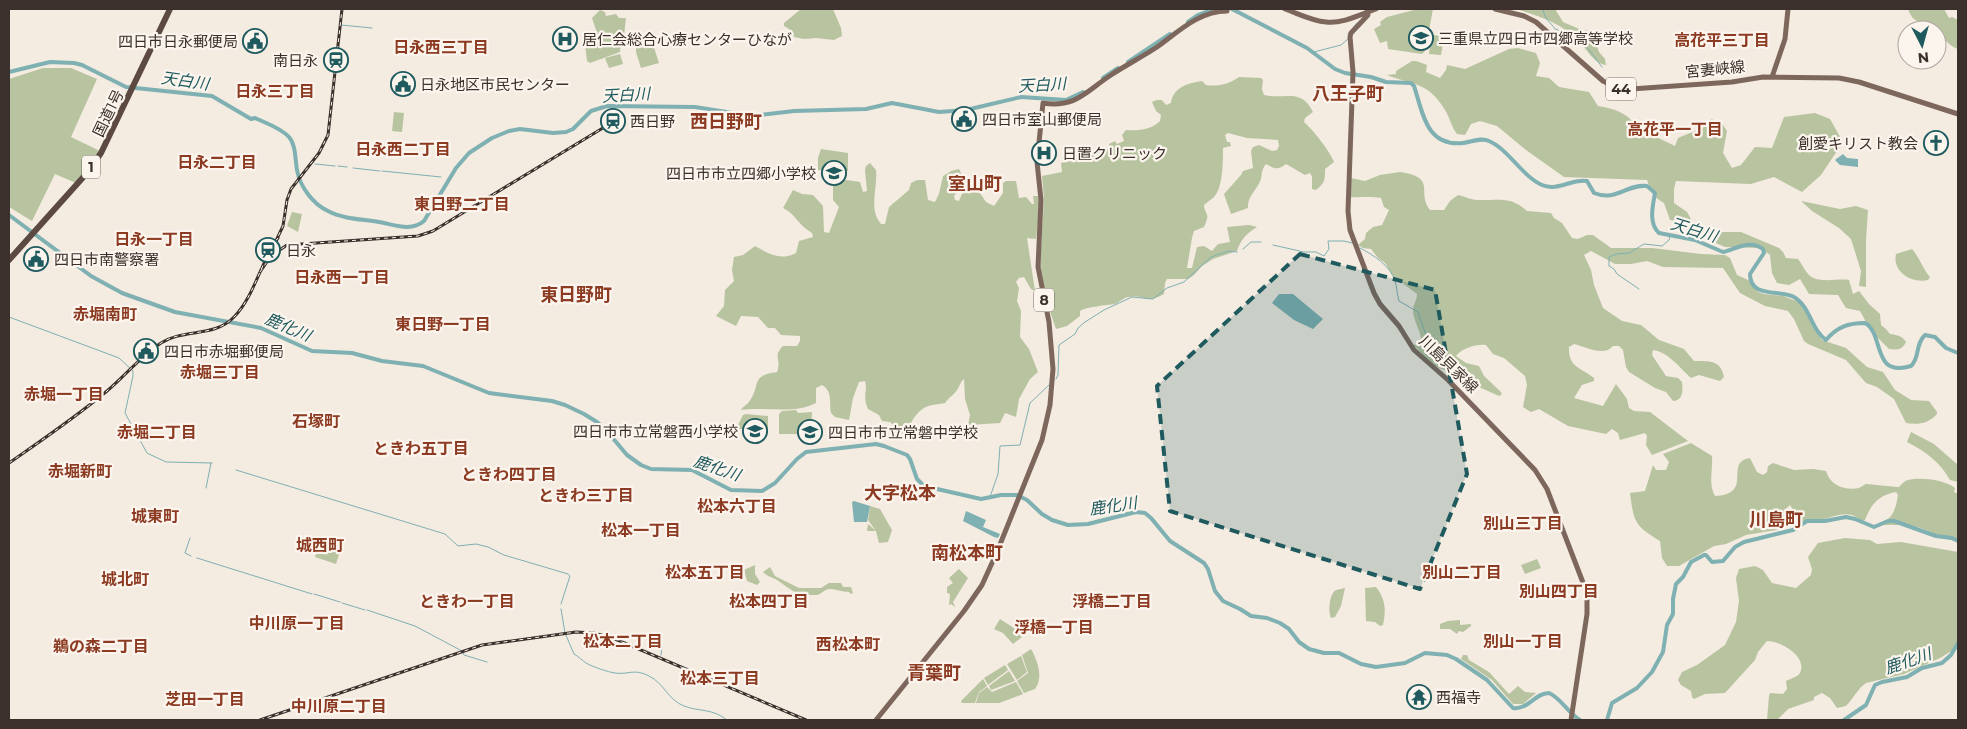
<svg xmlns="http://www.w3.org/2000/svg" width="1967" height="729" font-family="Montserrat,'Noto Sans JP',sans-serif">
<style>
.green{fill:#b8c4a0}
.water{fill:#7fb0b2}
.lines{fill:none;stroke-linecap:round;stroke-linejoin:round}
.stream{stroke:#7fb0b2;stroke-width:1}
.river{stroke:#7fb0b2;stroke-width:4}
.major{stroke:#7d675c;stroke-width:5}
.highway{stroke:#5c4a42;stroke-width:6}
.rail-casing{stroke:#3b302b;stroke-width:3}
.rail{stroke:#fbf5ee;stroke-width:1;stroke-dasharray:4;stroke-linecap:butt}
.marked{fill:#1f5a5e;fill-opacity:0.2;stroke:#1f5a5e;stroke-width:4;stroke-dasharray:10 6;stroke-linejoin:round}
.labels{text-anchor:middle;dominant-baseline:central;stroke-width:4.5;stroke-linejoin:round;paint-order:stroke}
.shield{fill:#fbf5ee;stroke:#756b66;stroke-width:1}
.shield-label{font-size:14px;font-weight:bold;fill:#3b302b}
.poi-label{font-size:15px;fill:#3b302b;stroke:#fbf5ee;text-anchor:start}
.street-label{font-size:15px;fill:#3b302b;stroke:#fbf5ee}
.neighbourhood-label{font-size:16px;font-weight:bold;fill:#8c3b22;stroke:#fbf5ee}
.water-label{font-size:16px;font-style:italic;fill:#1f5a5e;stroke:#fbf5ee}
.quarter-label{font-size:18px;font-weight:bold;fill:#8c3b22;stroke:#fbf5ee}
</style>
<rect width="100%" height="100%" fill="#f4ebe1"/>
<path class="green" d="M801,9H833L841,28L842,36L834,40L816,38L804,39L794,37L789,29L784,26V23Z
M1418,9H1433L1425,51L1422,54L1388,49L1387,41L1380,43L1374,29L1381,25L1380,22L1387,17Z
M1516,9H1555L1563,22L1584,31L1587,30L1594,37L1599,52L1605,59L1606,65C1593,63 1587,49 1578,40C1561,23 1539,16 1516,9Z
M1908,9H1944L1949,18L1952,17L1958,20V49C1946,45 1941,33 1932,26C1923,18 1915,28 1908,9Z
M600,10L605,12L606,16L616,14L619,18H626L624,36H621L620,52L590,63L587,61L585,44L599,39L592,18Z
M1695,33L1697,46L1674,47L1675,34Z
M1432,35L1444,36L1441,55L1429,54Z
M647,36L648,39L651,38L659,63L641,68L636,52V40Z
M1518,48L1536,53L1540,63L1536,76L1549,78L1559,87L1589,92L1598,106C1612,108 1629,113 1636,127L1634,130L1641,134H1650L1675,146L1678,138L1709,125L1711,119L1721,122L1727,131L1723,153L1732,168L1741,165L1755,147L1772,148L1784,117L1815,113L1830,119L1843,142L1821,175L1802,192L1774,177L1751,184L1676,181L1674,189V203L1687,212L1693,223L1709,232H1741L1779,248L1783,252L1786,258L1798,259C1802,264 1805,271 1809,275C1818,284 1838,278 1849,280L1853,294L1859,291L1869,304L1880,314L1881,325L1886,329L1890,334C1896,335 1902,335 1906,342C1902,350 1898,350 1889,349L1871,331L1860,311L1846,308L1838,295L1809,294L1800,279L1789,285L1777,283L1772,273L1770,255L1760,248L1725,247L1707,239L1690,235L1682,222L1670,220L1664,203C1653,197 1651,191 1647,180L1564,177L1526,150L1497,126L1480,121L1471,124L1465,135L1457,134C1451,126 1450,118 1445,110C1428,82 1416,86 1387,75L1396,74V71L1412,61H1416L1427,65L1426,72L1440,78L1446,70L1447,65L1465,69L1509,49Z
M620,54L623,64L609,68L605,58Z
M43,68H71L97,79L71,137L100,151L76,183L55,174L32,221L9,207V79Z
M1239,77L1261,78L1263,80L1262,89L1264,95C1285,100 1301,87 1313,112L1305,118L1304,122C1313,130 1330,151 1334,162L1325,169C1325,180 1325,183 1316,190L1312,189V177L1310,173L1305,175L1286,164C1278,170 1275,169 1266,164C1262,169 1262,172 1261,179C1258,189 1247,196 1248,208L1231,214L1224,194L1241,175L1243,171L1253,168L1251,151L1253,147L1259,145L1272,151L1277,150L1279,146L1278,140L1247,138L1228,133L1225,135L1227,142H1230L1231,146L1223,148C1223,161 1223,188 1214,197C1211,200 1207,202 1204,205C1205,217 1211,211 1204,227L1194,231L1192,238L1187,268H1192L1197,247L1204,246L1212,251L1218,244L1230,242L1227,227L1249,225L1257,227C1246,234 1241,239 1237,251L1213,259L1202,266L1194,275L1188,279H1167L1165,283L1164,294C1144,305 1146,294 1129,297C1124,297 1120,302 1115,304C1107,305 1086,307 1080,311V316L1067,326L1056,329L1045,297L1040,266L1044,199L1042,176L1062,172L1061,163L1090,156L1101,150L1104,151L1109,148V144L1115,141L1117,144L1124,141L1122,135L1126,130C1138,131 1151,130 1160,121L1161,115L1156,111L1152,102L1157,100H1162L1166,105L1171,103C1173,87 1189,83 1202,81L1206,85C1218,87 1229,84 1239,77Z
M394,112L404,113L402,132L392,131Z
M821,149L848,153V171L818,170V158Z
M870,163L876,170C878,188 868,209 881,224H885L889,207L909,190L911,183L917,180H925L928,200L935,202L939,194L943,176L951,171L959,169C965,179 961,188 954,196L955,200L959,201L964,189L969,186L975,192L980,193L986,202L994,206L1003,193V183L1006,181H1016L1019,198L1026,197L1032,204H1034L1033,196H1038L1040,205L1036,239L1027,238L1035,291L1031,289L1024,277L1019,278L1016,282L1019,288L1017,301L1021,311L1020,337L1029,349L1038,372L1030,379L1019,399L1016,417L1005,413L1000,423L968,425L970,415L965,399L964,379C960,382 960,386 957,390C954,395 949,397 945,403C929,406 923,404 912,421C909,427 908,430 903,434L890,422L882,421L879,415L868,409C862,396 868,390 865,381L859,382L853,398L849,420L835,417L831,413C829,403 833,391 822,385L816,388V403C793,415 765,406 741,410C742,407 747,405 749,402C762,384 749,376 777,372C782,359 772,357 783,346H797L800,341V336L781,335L775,328H768L758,317L741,316L736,326L716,316L724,306L725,290L734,281L732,270L734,257L743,255L755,246C769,254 781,261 796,253L799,241L813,237L812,233C798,225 795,213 783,208L793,190L802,194L813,195L823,206L824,232L829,233L839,207L833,200V178L860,182L863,192L867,191L865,170L866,166Z
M1400,172C1438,178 1416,191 1430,210H1444L1450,201L1458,195C1464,196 1471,200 1477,200C1497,201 1510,195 1527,211L1551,213L1554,218L1562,223L1572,238L1578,239L1587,235H1593L1611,248H1652L1701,254L1725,255L1730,258L1737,275L1748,280L1758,292L1764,294L1783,296L1801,303L1814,329L1822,340L1846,348L1867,367L1883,372L1895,390L1911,400L1929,401L1937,412V414C1928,424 1918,425 1906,423L1894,399L1877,387L1866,383L1846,360L1808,344L1804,341L1794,319L1788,311L1765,306L1740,293L1723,268L1663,267L1647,261L1631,264H1615L1591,251L1584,255L1591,270L1594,285L1603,308L1622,321L1641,325L1659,340L1684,349L1694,361C1709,361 1721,360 1724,377L1720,381L1699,375L1691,378C1680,368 1668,352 1653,350L1652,355L1666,376L1678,378L1682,382C1683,391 1683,400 1673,401L1666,392L1655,388L1629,372L1626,367L1623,350L1619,346H1613C1604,357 1586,347 1574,344L1569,347C1568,368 1582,368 1594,378V381L1582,385L1574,398L1603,406L1616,384L1627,399L1629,408L1634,411L1650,412L1688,441L1652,455L1646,445L1647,436L1645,433L1620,440L1618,433L1612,429L1606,434L1568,426L1539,409L1531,412L1523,407L1527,385L1525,376L1504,358L1493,354L1486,345C1475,344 1463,348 1456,356L1466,363L1479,366L1484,376L1500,391L1502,394L1499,396L1479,387L1474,376L1469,372C1438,374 1434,365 1413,345L1418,344L1421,339C1420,329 1413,320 1413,310C1413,304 1417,301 1417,294L1393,276L1385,263L1378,258L1371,249L1363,248L1358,245L1365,239L1366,233L1373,227L1382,225L1389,210L1384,207L1381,198C1370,196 1360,198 1349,197L1351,178L1365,181L1380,175Z
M1801,201L1840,209L1856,206L1868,210L1866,240V287L1859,286L1861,271L1851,239L1839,228L1812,211Z
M292,212L302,214L298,232L287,226Z
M1912,249C1919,257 1923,269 1930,277L1928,280C1912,284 1892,272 1896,254Z
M796,410L798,413L812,412L811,433L809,434H779V414L782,411Z
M746,414L768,416V433L745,432V429H738V425L743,415Z
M1911,432L1934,444L1958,465V482L1950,480C1940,462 1925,451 1907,442Z
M1691,443L1712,456C1713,470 1708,484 1715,496C1755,494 1723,462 1750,458L1757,472L1763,475L1767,472L1768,466L1773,463L1794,470L1813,469L1826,471C1830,485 1844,491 1859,488C1861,487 1864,485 1866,484C1871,484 1892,487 1899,487C1902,484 1904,481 1908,480C1921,477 1945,480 1955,488L1954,492L1958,494V542C1942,538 1935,534 1921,528C1909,524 1896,525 1885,525L1882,523C1894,517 1896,507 1898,495L1896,492C1879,495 1871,504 1865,520L1862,521C1859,519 1855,516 1852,515C1836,510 1812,529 1798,519C1794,516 1793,509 1790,505L1786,509L1781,527L1776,530L1746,535L1726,544L1714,546L1679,566H1667L1662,558L1660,541C1634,525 1634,522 1630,493L1645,491L1653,465L1656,470H1666L1669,462L1663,454Z
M870,506L880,509L892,530L888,542L879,543L876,531H867L868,524L876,531L868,520Z
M322,536L343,542L336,564L315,557Z
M1845,538L1870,540L1877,544L1901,542L1958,552V647L1940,658L1904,674L1866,683C1858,688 1853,699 1846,706L1837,708L1830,698L1822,693L1814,697V700L1788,709L1777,720H1767L1769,696L1770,693L1783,694L1787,689L1786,681C1789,679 1798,677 1800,673C1808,656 1780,641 1767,641L1758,652L1755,660L1725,693L1705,694L1694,699L1692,697L1691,691L1681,685L1678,680L1682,672L1697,665L1725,645L1736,622L1739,601L1736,578L1739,569L1755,566L1763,570L1772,583L1796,588L1811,575L1812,569L1808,557L1818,543Z
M946,543L962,549L955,563L944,552Z
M1537,559L1541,568L1525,574L1521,565Z
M755,565V574L760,582L757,585L747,581L744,570Z
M770,567L775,576L799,588H821L829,583H841L843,587H851L853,593L851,594L849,592C842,592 836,589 830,589C823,589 822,595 816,595C795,595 793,591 777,580C772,577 768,577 763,572Z
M959,569L968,578L953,602L955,607L951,604L949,605L950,594L947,593V587L953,583L949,578Z
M1376,587C1386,600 1386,610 1383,625L1380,626L1375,622L1366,621L1365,588Z
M1345,588L1341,606L1335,617L1331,618C1328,612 1329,594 1336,590C1337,590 1344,588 1345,588Z
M1000,619L1014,628L1022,637L1013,644L1003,633L994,629Z
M1460,620V625L1471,624V626L1463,632L1459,631L1457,634L1450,629H1440V624L1448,621Z
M1031,649C1037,660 1044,677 1035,689L1024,693L1017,681L1028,673L1022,655Z
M1463,655H1467L1469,660L1489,672L1509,694L1518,686L1525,692L1536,693L1523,704H1513L1492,680L1461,659Z
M1021,656L1027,672L1017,680L1007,664Z
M1005,665L1008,670L988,685L984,678Z
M1009,671L1015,681L991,690L989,686Z
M983,679L987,686L979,692L975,703H962L961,701Z
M1016,682L1023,694L999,703H976L979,693L987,687L992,692Z"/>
<path class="water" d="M1843,154L1847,158L1858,159V167L1840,165L1835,160Z
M1279,294H1293L1323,319L1313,329L1294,320L1272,303Z
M854,501L870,506L867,522H854L852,502Z
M966,511L986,520L983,527L1000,534L998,538L994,537L963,521Z"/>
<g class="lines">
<path class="stream" d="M1543,9C1545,21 1550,21 1555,29L1558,30L1568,37L1584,43L1602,67
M1207,10L1208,9
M341,25L372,28
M1348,34L1357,23
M1314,52L1341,45L1348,39
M315,164L335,166
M338,166L347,167
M353,168L380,171
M382,171L441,177
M1273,245L1304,252H1316L1324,256L1329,249L1328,241H1344L1352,243
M1360,248C1373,255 1390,265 1395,281C1397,287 1397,294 1399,301L1418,312C1429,345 1431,356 1466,368
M1243,249L1251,242H1261
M1639,289L1617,274L1614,269L1609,266V257L1617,254L1629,253L1644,244L1662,246L1669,240L1670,236
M9,317L119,358L133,371V376L125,413L147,453L166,462L212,463
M1056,379L1058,375L1059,345L1075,334L1078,328L1085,322L1104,310L1132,297L1153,299L1167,288L1184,282L1211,257L1229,251L1237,252
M236,470L445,534L458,546L476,544L488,547L504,555L568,574L570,576L561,604
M206,488L211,463
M990,497L998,474L1000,446L1020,445L1030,403L1049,385
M190,538L185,553L191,556
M197,558L312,594
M314,594L340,602
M342,603L365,610
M561,609L565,633L574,654C579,657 582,660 586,663C593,667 608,672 615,673C629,675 634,668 649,676C664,683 668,700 684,706C700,712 712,708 727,720
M367,610L415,626L462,651L464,655L487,662
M661,655L662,647"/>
<path class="river" d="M1232,9L1307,48L1335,69L1345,73L1371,77L1386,82L1411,83L1414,86C1423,113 1426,147 1463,143C1472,142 1481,137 1489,141C1508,149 1523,177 1542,185C1558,192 1572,178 1587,181L1594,193C1616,202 1626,184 1647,186L1655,193C1653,205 1648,223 1659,233L1695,240L1723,252C1736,249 1750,239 1763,249L1764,253L1750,274C1750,299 1781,289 1794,297C1810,306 1811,330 1826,340C1837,327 1848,323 1865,323C1885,334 1871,378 1911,366C1920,358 1915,344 1925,335L1935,337L1946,348L1958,353
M1188,22L1198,15L1213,9
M1128,62L1170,34
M9,72L50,62L74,63L82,65L126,87L212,96L251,119L255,118C266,123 281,128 289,137C296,145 295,159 297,170C300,187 313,204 328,211C345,220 366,219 384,223C398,226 412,231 424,221L456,168L469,153L492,138L509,131L520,129L553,133L566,132L573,129L591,111L607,106L695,107L752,116L794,111L866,109L892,103L939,112L966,110L1021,97L1066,100L1083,92
M1103,78L1118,68
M9,215L91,276L122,293L175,312L261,328L312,351L352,353L382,361L423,366L489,393L552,401L565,405L584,414L597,422L606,430L627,455L641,465L651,469L692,470L731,490L762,491L775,483L797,459L806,452L876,444L884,446L907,455L910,459L917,479L924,486L981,499L1001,495H1017L1027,500L1042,514L1052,520L1068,525L1088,524L1136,512L1145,513L1151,518L1170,541L1204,563L1208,569L1215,591L1223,601L1240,609L1251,616L1267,618L1280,623L1289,629L1299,642L1309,649L1324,653H1339L1361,664L1376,667L1405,663L1425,653L1447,655L1456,659L1487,680L1513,708C1528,710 1535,693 1549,693C1561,698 1568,713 1580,720
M1607,720L1612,703L1637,688L1652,672L1663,652L1667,625L1673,614V599L1676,584L1683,577L1691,562L1704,555H1706L1712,562L1723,561L1735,547L1744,542L1793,530L1807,521H1825L1846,517L1855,519L1874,527L1888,521H1894L1936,536L1952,538L1958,541
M1844,720L1866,705L1875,685L1882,682L1907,677L1922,668L1942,663L1951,655L1958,643"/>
<path class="major" d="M1285,9C1299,14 1312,21 1326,22C1343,24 1361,14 1376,9
M1495,9L1524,16L1536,22L1603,81L1617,88L1631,89L1732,82L1763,77L1839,78L1859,82L1958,114
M1367,11L1368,15L1351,33L1350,37L1353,72L1348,211L1350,230L1374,293L1380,304L1399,326L1414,350L1448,380L1535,470L1547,489L1587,593V614L1571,720
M1772,77L1785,39L1788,9
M876,720L964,611L982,585L997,552L1042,440L1050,405L1053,369L1049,322L1038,267L1041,200L1037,162L1043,103C1076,108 1085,92 1111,75C1126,65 1142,57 1157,47C1178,32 1199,11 1227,11V9"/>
<path class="highway" d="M9,260L87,173L101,153L170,9"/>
<defs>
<path id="rail" d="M275,243L283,226L287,200L291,189L319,153L328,135L342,9
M260,272L271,256L287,245L418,236L433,231L621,117
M9,463C42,440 76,417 107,391C125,376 141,356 161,343C184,328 214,338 234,317C254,297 261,261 278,238
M260,720L482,645L576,632L594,633L615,639L806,720"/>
</defs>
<use href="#rail" class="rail-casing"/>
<use href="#rail" class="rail"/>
</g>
<path class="marked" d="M1300,254L1435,290L1467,474L1420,589L1170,511L1157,386Z"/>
<defs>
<symbol id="school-ring" viewBox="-11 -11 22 22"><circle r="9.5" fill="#fbf5ee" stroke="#1f5a5e" stroke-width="1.5"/><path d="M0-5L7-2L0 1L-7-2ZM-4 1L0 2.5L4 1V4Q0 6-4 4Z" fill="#1f5a5e"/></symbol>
<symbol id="hospital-ring" viewBox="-11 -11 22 22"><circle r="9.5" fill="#fbf5ee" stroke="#1f5a5e" stroke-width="1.5"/><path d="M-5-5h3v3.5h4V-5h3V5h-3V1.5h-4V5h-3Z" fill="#1f5a5e"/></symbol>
<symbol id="civic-ring" viewBox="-11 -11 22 22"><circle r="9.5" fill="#fbf5ee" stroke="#1f5a5e" stroke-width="1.5"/><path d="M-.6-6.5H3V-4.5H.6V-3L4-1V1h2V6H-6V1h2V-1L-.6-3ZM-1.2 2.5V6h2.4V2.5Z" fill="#1f5a5e"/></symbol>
<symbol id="station-ring" viewBox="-11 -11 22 22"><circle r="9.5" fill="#fbf5ee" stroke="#1f5a5e" stroke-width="1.5"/><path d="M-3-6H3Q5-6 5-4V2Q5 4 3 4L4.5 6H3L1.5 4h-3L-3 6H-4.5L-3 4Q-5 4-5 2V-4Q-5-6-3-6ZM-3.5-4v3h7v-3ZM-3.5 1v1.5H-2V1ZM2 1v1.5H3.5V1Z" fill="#1f5a5e"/></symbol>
<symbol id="church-ring" viewBox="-11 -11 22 22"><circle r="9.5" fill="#fbf5ee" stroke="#1f5a5e" stroke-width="1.5"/><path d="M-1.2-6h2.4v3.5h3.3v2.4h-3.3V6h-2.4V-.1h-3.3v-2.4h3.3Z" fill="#1f5a5e"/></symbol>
<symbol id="temple-ring" viewBox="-11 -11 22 22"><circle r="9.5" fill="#fbf5ee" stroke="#1f5a5e" stroke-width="1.5"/><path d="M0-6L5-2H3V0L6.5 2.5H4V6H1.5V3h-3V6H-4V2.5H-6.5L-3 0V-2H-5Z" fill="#1f5a5e"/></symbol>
</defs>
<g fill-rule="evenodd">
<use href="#school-ring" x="1407" y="24" width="28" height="28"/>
<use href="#hospital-ring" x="551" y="25" width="28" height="28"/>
<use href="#civic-ring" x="241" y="27" width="28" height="28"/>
<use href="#station-ring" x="322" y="46" width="28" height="28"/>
<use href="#civic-ring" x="389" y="70" width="28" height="28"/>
<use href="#civic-ring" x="950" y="105" width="28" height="28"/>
<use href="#station-ring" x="599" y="107" width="28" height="28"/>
<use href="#church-ring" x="1922" y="129" width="28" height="28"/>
<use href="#hospital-ring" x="1030" y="139" width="28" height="28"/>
<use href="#school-ring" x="820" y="159" width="28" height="28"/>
<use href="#station-ring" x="254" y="236" width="28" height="28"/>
<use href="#civic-ring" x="22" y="245" width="28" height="28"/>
<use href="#civic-ring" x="132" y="337" width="28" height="28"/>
<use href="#school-ring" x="741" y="417" width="28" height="28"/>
<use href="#school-ring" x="796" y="418" width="28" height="28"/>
<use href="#temple-ring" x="1405" y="683" width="28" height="28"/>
</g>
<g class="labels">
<g class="shield">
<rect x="1606" y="77.5" width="30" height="23" rx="4"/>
<rect x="82" y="155.5" width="18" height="23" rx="4"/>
<rect x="1034" y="288.5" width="20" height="23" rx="4"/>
</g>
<g class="shield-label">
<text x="1621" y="89">44</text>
<text x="91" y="167">1</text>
<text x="1044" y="300">8</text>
</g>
<g class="poi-label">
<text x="1438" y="38">三重県立四日市四郷高等学校</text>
<text x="582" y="39">居仁会総合心療センターひなが</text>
<text x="238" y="41" text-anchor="end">四日市日永郵便局</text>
<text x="318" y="60" text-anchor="end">南日永</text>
<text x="420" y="84">日永地区市民センター</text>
<text x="982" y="119">四日市室山郵便局</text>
<text x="630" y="121">西日野</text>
<text x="1918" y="143" text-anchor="end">創愛キリスト教会</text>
<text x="1062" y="153">日置クリニック</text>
<text x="816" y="173" text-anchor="end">四日市市立四郷小学校</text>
<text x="286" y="250">日永</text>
<text x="54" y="259">四日市南警察署</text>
<text x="164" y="351">四日市赤堀郵便局</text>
<text x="738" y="431" text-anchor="end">四日市市立常磐西小学校</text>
<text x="828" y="432">四日市市立常磐中学校</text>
<text x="1436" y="697">西福寺</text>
</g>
<g class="street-label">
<text transform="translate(1715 69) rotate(-6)">宮妻峡線</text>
<text transform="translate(108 113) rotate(-64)">国道1号</text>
<text transform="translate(1449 364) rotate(44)">川島貝家線</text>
</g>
<g class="neighbourhood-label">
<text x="1722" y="40">高花平三丁目</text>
<text x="441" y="47">日永西三丁目</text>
<text x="275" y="91">日永三丁目</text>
<text x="1675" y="129">高花平一丁目</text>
<text x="403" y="149">日永西二丁目</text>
<text x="217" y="162">日永二丁目</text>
<text x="462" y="204">東日野二丁目</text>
<text x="154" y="239">日永一丁目</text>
<text x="342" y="277">日永西一丁目</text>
<text x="105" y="314">赤堀南町</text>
<text x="443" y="324">東日野一丁目</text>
<text x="220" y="372">赤堀三丁目</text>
<text x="64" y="394">赤堀一丁目</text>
<text x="316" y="421">石塚町</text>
<text x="157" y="432">赤堀二丁目</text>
<text x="421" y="448">ときわ五丁目</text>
<text x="80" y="471">赤堀新町</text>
<text x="509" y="474">ときわ四丁目</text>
<text x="586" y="495">ときわ三丁目</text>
<text x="737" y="506">松本六丁目</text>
<text x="155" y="516">城東町</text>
<text x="1523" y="523">別山三丁目</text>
<text x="641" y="530">松本一丁目</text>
<text x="320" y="545">城西町</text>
<text x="705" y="572">松本五丁目</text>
<text x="1462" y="572">別山二丁目</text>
<text x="125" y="579">城北町</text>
<text x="1559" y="591">別山四丁目</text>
<text x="467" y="601">ときわ一丁目</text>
<text x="769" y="601">松本四丁目</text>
<text x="1112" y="601">浮橋二丁目</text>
<text x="297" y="623">中川原一丁目</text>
<text x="1054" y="627">浮橋一丁目</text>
<text x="623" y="641">松本二丁目</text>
<text x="1523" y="641">別山一丁目</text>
<text x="848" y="644">西松本町</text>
<text x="101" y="646">鵜の森二丁目</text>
<text x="720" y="678">松本三丁目</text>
<text x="205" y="699">芝田一丁目</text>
<text x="339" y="706">中川原二丁目</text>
</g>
<g class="water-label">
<text transform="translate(185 81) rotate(8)">天白川</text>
<text transform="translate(1042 85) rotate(-3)">天白川</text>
<text transform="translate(626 95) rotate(-3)">天白川</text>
<text transform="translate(1694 230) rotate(17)">天白川</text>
<text transform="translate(288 327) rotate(23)">鹿化川</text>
<text transform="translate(717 468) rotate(19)">鹿化川</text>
<text transform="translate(1113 506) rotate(-8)">鹿化川</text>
<text transform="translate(1908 661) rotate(-19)">鹿化川</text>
</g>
<g class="quarter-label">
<text x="1348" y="94">八王子町</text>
<text x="726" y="122">西日野町</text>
<text x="975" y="184">室山町</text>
<text x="576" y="295">東日野町</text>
<text x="900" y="493">大字松本</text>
<text x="1776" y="520">川島町</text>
<text x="967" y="553">南松本町</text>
<text x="934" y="673">青葉町</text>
</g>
</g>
<rect width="1967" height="729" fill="none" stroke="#3b302b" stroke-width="20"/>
<g transform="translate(1922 45) rotate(174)"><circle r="24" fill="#fbf5ee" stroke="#aea6a0"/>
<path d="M0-4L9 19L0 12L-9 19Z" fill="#1f5a5e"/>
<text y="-8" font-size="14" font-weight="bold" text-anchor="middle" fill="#3b302b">N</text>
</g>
</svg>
